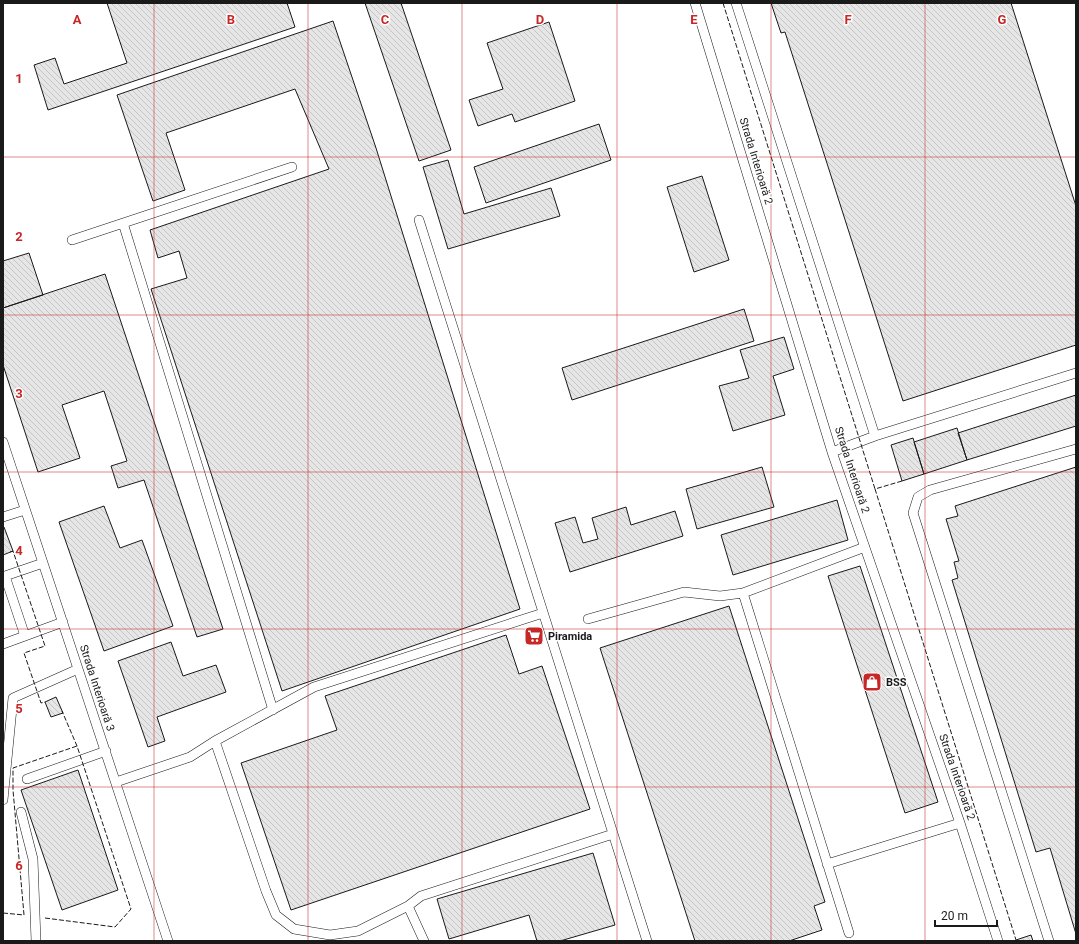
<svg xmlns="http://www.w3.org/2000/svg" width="1079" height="944" font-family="Roboto,sans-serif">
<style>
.building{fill:url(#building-back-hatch);stroke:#1a1a1a}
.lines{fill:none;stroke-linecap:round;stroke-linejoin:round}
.service-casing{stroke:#1a1a1a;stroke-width:10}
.service{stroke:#fff;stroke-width:9}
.fence{stroke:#1a1a1a;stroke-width:1;stroke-dasharray:5 2;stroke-linecap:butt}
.grid{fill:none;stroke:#c62828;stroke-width:1;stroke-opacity:0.55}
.labels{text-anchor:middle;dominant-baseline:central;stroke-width:3;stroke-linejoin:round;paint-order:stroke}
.street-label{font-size:11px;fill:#1a1a1a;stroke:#fff}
.poi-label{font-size:11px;font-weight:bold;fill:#1a1a1a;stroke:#fff;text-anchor:start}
.grid-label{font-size:13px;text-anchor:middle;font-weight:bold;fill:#c62828;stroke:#fff;stroke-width:3;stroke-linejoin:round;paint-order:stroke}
</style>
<defs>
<pattern id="building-back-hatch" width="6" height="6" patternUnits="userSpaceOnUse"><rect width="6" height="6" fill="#e6e6e6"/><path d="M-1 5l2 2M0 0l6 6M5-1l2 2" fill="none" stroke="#c5c5c5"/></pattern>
</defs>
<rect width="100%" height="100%" fill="#fff"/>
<path class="building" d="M107,3H287L295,27L48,110L34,65L55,58L64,84L127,63Z
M365,3H401L451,150L419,161Z
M771,3H1011L1076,206V345L903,401L785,32L781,33Z
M333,21L376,148L520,609L282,691L151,289L187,278L179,251L158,258L150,230L329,169L295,89L166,133L185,190L153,201L117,95Z
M549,22L575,101L515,122L512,114L478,126L469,100L503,89L487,43Z
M599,124L611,160L486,203L474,167Z
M448,160L464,214L551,188L560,216L448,249L423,167Z
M702,176L729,260L694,272L667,187Z
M29,253L43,295L3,308V261Z
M105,274L223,629L197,637L144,480L118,488L111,466L127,461L104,391L62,405L80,458L38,472L3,365V308Z
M744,309L754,341L572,400L562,368Z
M784,337L794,369L773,376L785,415L733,431L719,386L749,378L740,350Z
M1076,395V426L967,460L958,433Z
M957,428L967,460L924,474L914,442Z
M913,438L924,474L902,481L891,445Z
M762,467L774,507L697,529L686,489Z
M1076,467V934L1050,848L1036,852L952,580L958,578L954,562L959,561L946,519L958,516L955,506Z
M837,500L848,540L733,575L721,535Z
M104,506L120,548L142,540L173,626L104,651L59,522Z
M626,507L631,525L675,511L683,536L570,572L555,523L575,517L583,543L598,539L592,518Z
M4,527L13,551L3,555V528Z
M860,566L938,802L905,813L828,576Z
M729,606L825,902L814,906L822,930L789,941H695L600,648Z
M506,635L519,674L542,666L590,809L291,910L241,763L337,730L325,696Z
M171,642L183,676L216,665L226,692L157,717L165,741L148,747L118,661Z
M56,697L63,713L51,717L45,702Z
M78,770L118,890L62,910L21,790Z
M593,853L615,925L560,941H537L529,915L449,939L437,899Z
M1031,935L1033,941H1017L1016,940Z"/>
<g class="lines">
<defs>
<path id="service" d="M695,3L832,452L960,823L998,941
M736,3L875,436
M419,220L647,941
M123,223L273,710
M72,240L292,167
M3,442L168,941
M832,452L875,436L1076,373
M3,517L25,510
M743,593L849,933
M588,619L684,592L720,596L743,593L865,547
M25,636L5,576L43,563
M3,644L63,622
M215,741L266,891L276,915L294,929L330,935L358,931L408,906L421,896L613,834
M27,779L106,751
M116,782L190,757L215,741L314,687L543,613
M3,800L13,698L78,669
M21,812L33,859L36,941
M827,864L960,823
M408,906L424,941
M1049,941L913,513L918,497L930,490L1076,449"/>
</defs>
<use href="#service" class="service-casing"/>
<use href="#service" class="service"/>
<path class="fence" d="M723,3L875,489
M902,481L875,489L1016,940
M10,552L13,551L45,646L24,653L41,703L45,702
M3,913L24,915L13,790V768L77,746
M45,918L115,927L131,909L77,746L62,711"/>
</g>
<path class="grid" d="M154,3V941M308,3V941M462,3V941M617,3V941M771,3V941M925,3V941M3,157H1076M3,315H1076M3,472H1076M3,629H1076M3,787H1076"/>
<defs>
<symbol id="supermarket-square" viewBox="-11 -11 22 22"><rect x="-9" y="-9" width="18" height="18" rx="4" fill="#c62828" stroke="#fff"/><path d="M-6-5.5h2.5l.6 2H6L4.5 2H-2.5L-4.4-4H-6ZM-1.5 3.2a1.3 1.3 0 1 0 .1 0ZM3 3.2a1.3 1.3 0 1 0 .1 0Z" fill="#fff"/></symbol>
<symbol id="shop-square" viewBox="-11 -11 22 22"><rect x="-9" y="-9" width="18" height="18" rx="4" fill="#c62828" stroke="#fff"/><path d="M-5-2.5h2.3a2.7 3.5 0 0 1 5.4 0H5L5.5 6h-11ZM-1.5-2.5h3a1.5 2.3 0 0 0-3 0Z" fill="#fff"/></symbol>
</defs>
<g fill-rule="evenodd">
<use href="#supermarket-square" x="523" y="625" width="22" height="22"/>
<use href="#shop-square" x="861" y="671" width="22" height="22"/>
</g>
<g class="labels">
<g class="street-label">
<text transform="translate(756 161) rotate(73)">Strada Interioară 2</text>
<text transform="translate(852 470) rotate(72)">Strada Interioară 2</text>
<text transform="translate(97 688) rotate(72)">Strada Interioară 3</text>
<text transform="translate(957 777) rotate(71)">Strada Interioară 2</text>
</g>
<g class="poi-label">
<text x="548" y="636">Piramida</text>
<text x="886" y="682">BSS</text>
</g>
</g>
<g class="grid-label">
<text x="77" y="24">A</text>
<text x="231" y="24">B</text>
<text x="385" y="24">C</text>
<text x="540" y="24">D</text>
<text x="694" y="24">E</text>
<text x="848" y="24">F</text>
<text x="1002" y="24">G</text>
<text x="19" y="83">1</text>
<text x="19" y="241">2</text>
<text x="19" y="398">3</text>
<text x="19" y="555">4</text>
<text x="19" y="713">5</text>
<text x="19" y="870">6</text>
</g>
<rect width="1079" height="944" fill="none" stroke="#1a1a1a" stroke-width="8"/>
<path d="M935 920v6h62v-6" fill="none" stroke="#1a1a1a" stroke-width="2"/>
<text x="941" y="920" font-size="12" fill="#1a1a1a" stroke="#ffffff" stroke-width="3" paint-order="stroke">20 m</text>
</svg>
